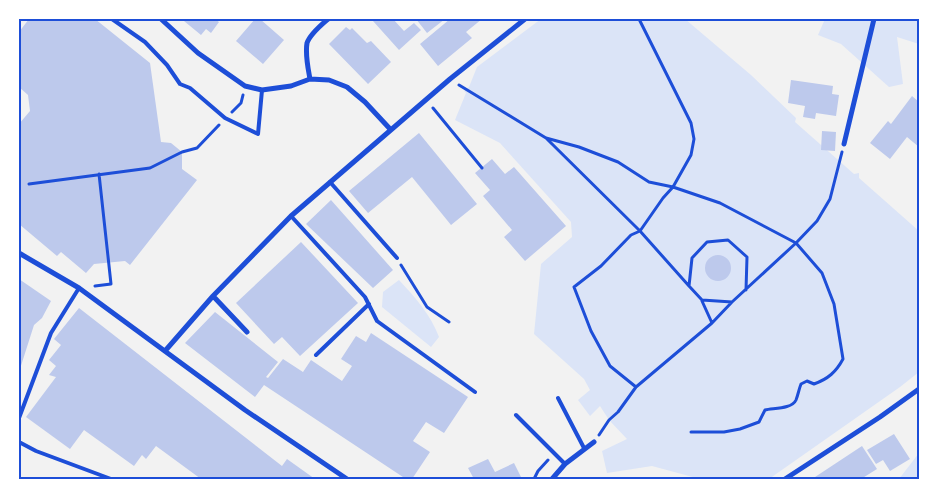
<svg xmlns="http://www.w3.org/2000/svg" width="938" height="498" font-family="'Nunito Sans',sans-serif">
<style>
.green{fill:#dbe4f7}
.building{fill:#bdc9ec}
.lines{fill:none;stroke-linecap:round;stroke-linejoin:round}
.path{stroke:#1d4ed8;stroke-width:3}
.service{stroke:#1d4ed8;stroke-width:4}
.minor{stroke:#1d4ed8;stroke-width:5}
.neatline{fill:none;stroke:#1d4ed8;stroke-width:2}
</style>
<rect width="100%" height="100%" fill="#f2f2f2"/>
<path class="green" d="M541,19H685L751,75L796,118L795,122L854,174L859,173V178L919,231V372L900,387L769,479H700L652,466L607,473L602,451L627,439L609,420L600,406L590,416L578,400L590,390L584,379L534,334L541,264L572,237L571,222L500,143L455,120L466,93L464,91L469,87L477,67Z
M825,19H919V44L897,37L903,84L889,87L841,44L818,35Z
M399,280C414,296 431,315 439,337L431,347L382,307L383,292Z
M919,453V479H899Z"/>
<path class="building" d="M29,19H95L150,63L161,142L171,143L182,152V169L197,180L130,265L125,261L94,264L86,273L61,252L57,256L19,224V124L30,111L28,95L19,87V32Z
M186,19H215L219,22L211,33L206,29L201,35L184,21Z
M255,19H260L284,40L263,64L236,41Z
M376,19H393L404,31L414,23L421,30L399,50L373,21Z
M416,19H445L427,33Z
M450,19H482L466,32L472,38L438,66L420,44Z
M346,27L350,30L352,28L367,43L371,41L391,62L368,84L329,44Z
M791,80L833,86L832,94L839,95L836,116L816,113L815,119L803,117L805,106L788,103Z
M912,96L919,102V147L907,137L890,159L870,143L888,121L891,124Z
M822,131L836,132L835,151L821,150Z
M419,133L477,204L451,225L412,177L368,213L349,191Z
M492,159L505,174L514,167L566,226L525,261L504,237L512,230L483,196L490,190L475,173Z
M331,200L393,270L373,288L306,224Z
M301,242L358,303L300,356L282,337L274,344L236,303Z
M705 268a13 13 0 1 1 26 0a13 13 0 1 1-26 0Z
M19,279L51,301L42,318L34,325L19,372Z
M79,308L282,466L287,459L315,479H201L156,446L146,459L142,455L134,466L84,430L70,449L26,417L56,377L49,375L56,366L49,360L61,345L54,339Z
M215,312L278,362L266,377L268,378L283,359L303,372L311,360L342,381L352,366L341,359L356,336L366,342L371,333L468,397L444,433L426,422L413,441L430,452L412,479H406L264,385L255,397L185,343Z
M894,434L910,459L890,471L883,460L876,464L867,450Z
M862,446L877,469L861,479H812Z
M488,459L495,472L514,463L522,479H474L468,468Z"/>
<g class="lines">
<path class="path" d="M459,85L546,138L579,147L618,162L649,182L673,187L720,203L796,243L822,273L834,304L843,359C836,372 828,379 814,384L807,381L801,384C799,389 798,395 796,400C792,409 774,408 765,410L759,422L740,429L724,432H691
M433,108L482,168
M232,112L241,103L243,95
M547,139L640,231L689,286
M29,184L150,168L182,152L197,148L219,125
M401,265L427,307L449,322
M95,286L111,284L99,174
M702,301L712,323
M732,302L702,300L689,286L692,258L707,242L728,240L747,257L746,290
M636,387L712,323L732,302L796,243L817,221L830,199L842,152
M599,435L609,420L618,412L636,387L610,366L591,331L574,287L601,266L631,235L640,231L663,198L673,187L691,155L694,139L691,123L639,19
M534,479L538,471L548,460"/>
<path class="service" d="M112,19L145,42L167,65L180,84L190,88L225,118L258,134L262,90
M330,182L397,258
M291,216L365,297L377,321L475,392
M316,355L369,304
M558,398L584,448
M516,415L565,464
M19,418L51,333L79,288
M19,442L36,451L111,479"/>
<path class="minor" d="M161,19L198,53L245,86L262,90L291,86L310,79L329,80L347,87L365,102L391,130
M310,79C308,68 305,55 307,43C310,34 321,25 328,19
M844,144L874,19
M19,253L79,288L245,410L347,479
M213,296L247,332
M165,351L213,296L291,216L450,79L525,19
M552,479L565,464L594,442
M785,479L880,417L919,389"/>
</g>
<rect width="938" height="498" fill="none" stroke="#ffffff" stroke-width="40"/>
<rect x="20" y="20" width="898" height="458" class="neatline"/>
</svg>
